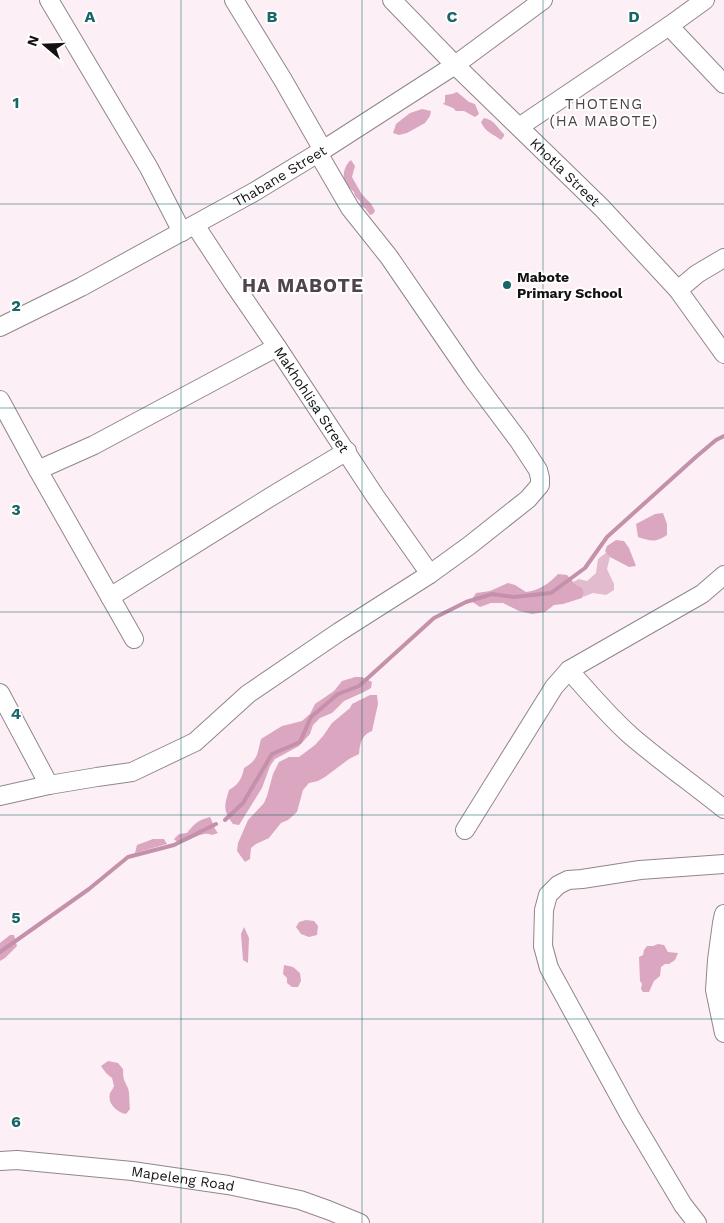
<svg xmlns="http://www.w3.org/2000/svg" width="724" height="1223" font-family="'Work Sans',sans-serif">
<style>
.green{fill:#e2bbce}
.forest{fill:#dba6c0}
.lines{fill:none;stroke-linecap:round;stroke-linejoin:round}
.stream{stroke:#c490aa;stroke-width:4}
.minor-casing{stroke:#90868b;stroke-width:20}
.minor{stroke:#fff;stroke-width:18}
.grid{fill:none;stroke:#186668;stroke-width:1;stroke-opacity:0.55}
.poi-dot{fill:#186668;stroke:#fff;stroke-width:2}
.labels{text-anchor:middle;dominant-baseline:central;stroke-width:4;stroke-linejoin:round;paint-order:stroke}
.street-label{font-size:14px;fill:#151113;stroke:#fff}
.poi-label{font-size:14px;font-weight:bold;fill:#151113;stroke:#fff;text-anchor:start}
.neighbourhood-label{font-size:15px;letter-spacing:1px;fill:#4e4449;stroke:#fff}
.district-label{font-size:19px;font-weight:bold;letter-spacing:1px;fill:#4e4449;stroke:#fff}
.grid-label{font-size:16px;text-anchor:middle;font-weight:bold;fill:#186668;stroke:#fff;stroke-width:4;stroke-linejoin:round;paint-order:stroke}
</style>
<rect width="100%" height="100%" fill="#fcf0f6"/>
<path class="green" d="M607,552L610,557L607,569L614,584V590L606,595L593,593L583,597L584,594L573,582L579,579L587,581L596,573L598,559Z"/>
<path class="forest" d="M457,92L469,102L475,104L479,114L475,117L464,111H456L453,108L443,104L445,102V95L452,94Z
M422,109L431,111L430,116L425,123L407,133L399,135L393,133L396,124L410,113Z
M484,118C495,120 497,128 504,134V136L501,140C492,133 486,133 481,122Z
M351,160L355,166L352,177C355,182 358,188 361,193C366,200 371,201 375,211L373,214L370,215L365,208L361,207L360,201L355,196L354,192L344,183C343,174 344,166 351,160Z
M663,513L667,524V535C655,543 651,541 638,537L636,524L655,514Z
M616,540L624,541L629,548L636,566L629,567L610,557L605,551L607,546Z
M558,574L567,575L576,585L582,588L584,594L582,598L563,604L554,605L545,612L532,614L519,611L503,603H491L480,607L471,601L476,593L490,591L508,583L515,585L526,592C538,591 550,583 558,574Z
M355,677H362L372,682L371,688L364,692L344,701L332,713L320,718L313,725L310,734L299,746L275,759L270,766L262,788L239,825L233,824C223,810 224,807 229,790C238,785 242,779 244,768C259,759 257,754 261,739L282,726L302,721L310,714L315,704L334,691L342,681Z
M370,695H377L378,704L372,731C361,735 360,744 359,754L349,759L325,777L318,781L309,783L303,790L297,812L288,820L281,823L269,838L256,844L251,848L250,859L245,862L237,851L238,843L248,820L264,803L267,796L273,774L279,762L289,757H299L315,745L323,736L332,723L350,708L352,704Z
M210,817C213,822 214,829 218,833L212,835C200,830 190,843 178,843L174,839L179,834L187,833C194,824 198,820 210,817Z
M153,839H164L167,844L135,853L137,845Z
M306,920L314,921L318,926L317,935L309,937L301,934L296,927L299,922Z
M244,927L249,938L248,963L243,960L241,934Z
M10,935H14L17,946L5,958L0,961V943Z
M658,944L664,945L668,952L678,953L675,960L669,964H665L661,967L660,976L654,981L649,992H643L641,989L642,984L640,981L639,957L643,955L644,950L647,946H653Z
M284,965L293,967L300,973L301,981L298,987H292L287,983V978L283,974Z
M108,1061L118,1063L123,1069C123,1079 124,1080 128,1088C130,1094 129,1103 130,1109L126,1114C117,1112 107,1104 110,1093C111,1091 113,1089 114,1086L112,1078L106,1073L101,1066Z"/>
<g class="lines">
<path class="stream" d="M225,820L243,803L272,754L300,742L311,717L338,694L359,686L434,618L466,602L492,594L514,597L551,593L585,568L607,537L697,456L716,440L724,436
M0,952L89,889L128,857L174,845L216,824"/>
<defs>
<g id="minor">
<path d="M49,0L149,168L182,232"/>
<path d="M234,0L283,80L323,150"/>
<path id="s1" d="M392,0L455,65L602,208L678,290L724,354"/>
<path d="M669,26L724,84"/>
<path d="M519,127L669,26L705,0"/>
<path id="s2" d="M195,225L233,283L277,347L375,496L430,574"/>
<path d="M678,290L697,274L724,258"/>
<path id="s3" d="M0,327L81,287L254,192L323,150L455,65L543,0"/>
<path d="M0,400L38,470L134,639"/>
<path d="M38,470L94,445L277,347"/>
<path d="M110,597L272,496L347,451"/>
<path d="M569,670C588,692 608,715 630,735C660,761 693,784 724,809"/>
<path d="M0,693L49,785"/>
<path d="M0,796L49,785L97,777L132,772L195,742L248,694L339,632L430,574L470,545L528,499L540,485V478L538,470L519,441L472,378L389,257L350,208L318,153"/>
<path d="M465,830L554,687L569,670L702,594L724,575"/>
<path d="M724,914L722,923L717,960L715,990L724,1033"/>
<path id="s4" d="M0,1161L17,1160L132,1171L228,1185L300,1200L328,1210L360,1223"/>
<path d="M697,1223L683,1205L630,1116L549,968L543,946L544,910L548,895L558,885L568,880L582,879L640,870L724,864"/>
</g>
</defs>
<use href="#minor" class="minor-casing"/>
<use href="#minor" class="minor"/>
</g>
<path class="grid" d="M181,0V1223M362,0V1223M543,0V1223M0,204H724M0,408H724M0,612H724M0,815H724M0,1019H724"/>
<circle class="poi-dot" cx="507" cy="285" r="5"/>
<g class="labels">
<g class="street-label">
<text stroke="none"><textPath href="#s1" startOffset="244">Khotla Street</textPath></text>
<text stroke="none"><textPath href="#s3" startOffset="318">Thabane Street</textPath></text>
<text stroke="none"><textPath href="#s2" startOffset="210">Makhohlisa Street</textPath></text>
<text stroke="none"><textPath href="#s4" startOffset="184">Mapeleng Road</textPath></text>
</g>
<g class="poi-label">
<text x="517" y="277">Mabote<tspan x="517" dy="16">Primary School</tspan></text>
</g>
<g class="neighbourhood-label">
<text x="604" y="104">THOTENG<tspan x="604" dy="17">(HA MABOTE)</tspan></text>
</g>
<g class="district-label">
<text x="303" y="285">HA MABOTE</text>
</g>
</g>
<g class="grid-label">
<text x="90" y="22">A</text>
<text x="272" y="22">B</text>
<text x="452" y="22">C</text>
<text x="634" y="22">D</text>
<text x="16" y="108">1</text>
<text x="16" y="311">2</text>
<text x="16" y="515">3</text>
<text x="16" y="719">4</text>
<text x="16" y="923">5</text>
<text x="16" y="1127">6</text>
</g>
<g transform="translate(45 45) rotate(289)" stroke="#ffffff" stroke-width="4" paint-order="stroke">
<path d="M0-4L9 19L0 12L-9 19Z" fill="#151113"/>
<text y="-8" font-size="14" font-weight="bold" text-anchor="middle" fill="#151113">N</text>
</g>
</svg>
